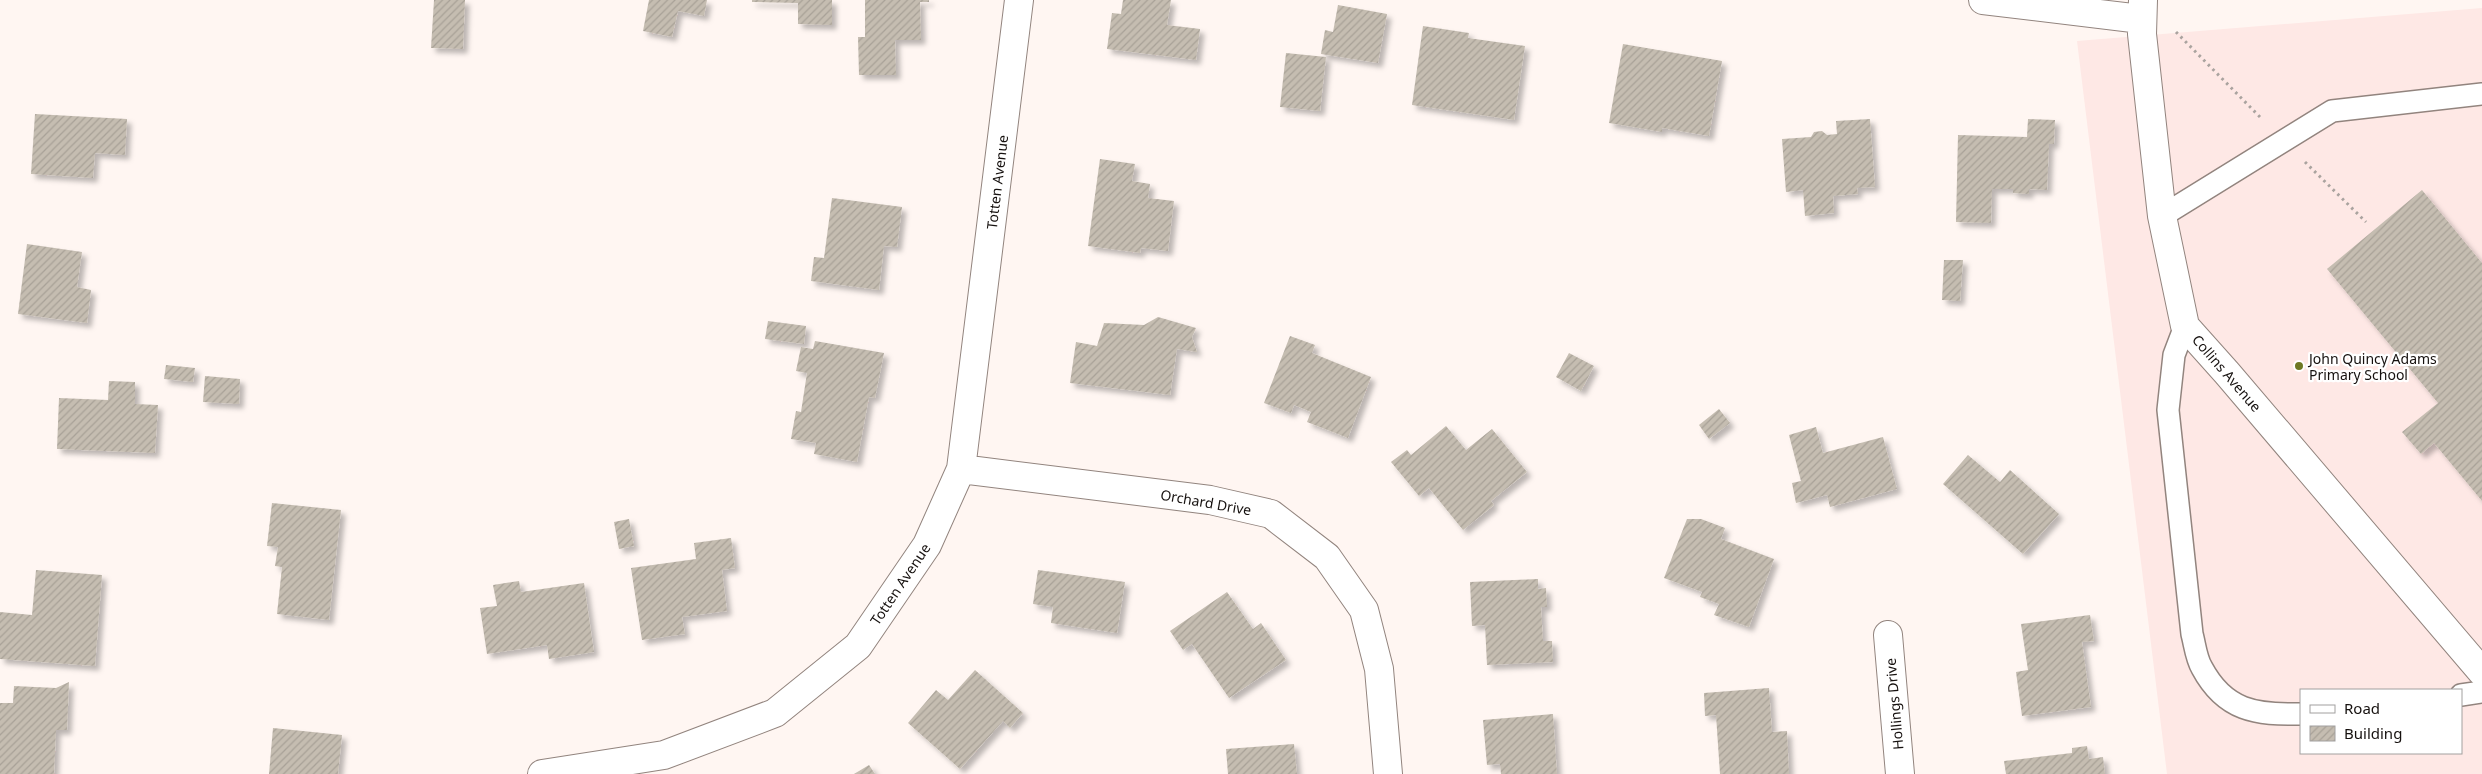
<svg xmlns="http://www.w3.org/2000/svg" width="2482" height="774" font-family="'Noto Sans',sans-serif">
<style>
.education{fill:#fee8e5;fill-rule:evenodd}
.building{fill:url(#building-hatch);filter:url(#shadow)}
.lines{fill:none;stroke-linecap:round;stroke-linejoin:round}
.service-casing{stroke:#92847e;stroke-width:24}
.minor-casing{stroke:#92847e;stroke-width:30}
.path{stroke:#aaa39f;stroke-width:3;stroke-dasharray:2.5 4;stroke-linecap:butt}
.service{stroke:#fff;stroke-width:21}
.minor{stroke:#fff;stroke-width:28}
.poi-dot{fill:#6e7823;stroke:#fff;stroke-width:2}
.labels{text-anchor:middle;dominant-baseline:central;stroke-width:4.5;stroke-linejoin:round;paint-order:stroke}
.street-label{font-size:14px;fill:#16110f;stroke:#fff}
.poi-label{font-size:14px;fill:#16110f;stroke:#fff;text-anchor:start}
</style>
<defs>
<pattern id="building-hatch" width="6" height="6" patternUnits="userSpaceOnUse" patternTransform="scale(1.25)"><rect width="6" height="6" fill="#c5bdb1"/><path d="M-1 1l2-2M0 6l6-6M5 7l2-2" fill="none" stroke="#a8a197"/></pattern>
<filter id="shadow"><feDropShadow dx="4.5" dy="4.5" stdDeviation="2.5" flood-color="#0004"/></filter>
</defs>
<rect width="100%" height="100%" fill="#fff6f2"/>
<path class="education" d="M2482,8V774H2167L2077,41ZM2301,690H2461V753H2301Z"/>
<path class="building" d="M434,0H465L463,49L431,48Z
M649,0H707L704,16L678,11L672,37L643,31Z
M752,0H832V25L798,24V3L752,2Z
M865,0H929V2H920L921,40H895L896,75H859L858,37H865Z
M1123,0H1171L1167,25L1200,29L1196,60L1107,49L1112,13L1121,14Z
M1338,5L1387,14L1378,63L1321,54L1325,30L1333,32Z
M1423,26L1469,33L1468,38L1525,46L1514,120L1412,105Z
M1623,44L1722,61L1709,136L1662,128V132L1609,123Z
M1286,53L1326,57L1320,111L1280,107Z
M35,114L127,119L125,155L95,153L93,178L31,174Z
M1870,119L1875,187L1857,188L1858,194L1833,196L1834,213L1805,216L1803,190L1786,192L1782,139L1811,137L1814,132L1822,131L1827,135L1837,134L1836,121Z
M2028,119L2055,120L2054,144H2049L2047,190L2029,189V194L2013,193V189H1992L1991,223L1956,222L1958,135L2027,137Z
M1100,159L1135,164L1132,181L1150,184L1148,198L1174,201L1168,251L1141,248L1140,253L1088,246Z
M2422,190L2482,263V501L2434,443L2421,454L2402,432L2438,403L2327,269Z
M832,198L902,207L897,247L884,246L879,290L811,281L814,257L824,258Z
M27,244L82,252L77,287L91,290L87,323L18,314Z
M1944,260H1963L1960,301L1942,300Z
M1158,317L1196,328L1192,337L1197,352L1177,349L1170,395L1070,383L1076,342L1097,346L1104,323L1144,325Z
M768,321L806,326L804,344L765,339Z
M1290,336L1315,345L1312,353L1371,377L1348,438L1307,422L1311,412L1294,405L1291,413L1264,403Z
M815,341L884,353L875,398L869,397L857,462L814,454L816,443L791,439L796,411L801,412L807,373L796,371L801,347L813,349Z
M1569,353L1594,366L1581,391L1556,377Z
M166,365L195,368L193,382L164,379Z
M205,376L240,379L239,404L203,402Z
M109,381L135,382V404L158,405L155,453L57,449L59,398L108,400Z
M1719,409L1730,423L1709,439L1699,425Z
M1446,426L1466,450L1492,429L1527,472L1491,501L1494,505L1463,530L1429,488L1419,496L1391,462L1407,450L1411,455Z
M1816,427L1823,453L1883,437L1897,489L1830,507L1827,495L1796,503L1792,483L1801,481L1789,435Z
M1968,455L2000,482L2010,470L2059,514L2023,554L1943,484Z
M272,503L341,510L329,620L277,614L282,567L275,566L278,547L267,546Z
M629,519L634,546L619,549L614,522Z
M1687,519H1701L1725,528L1721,539L1774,559L1749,627L1714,615L1719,604L1700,597L1702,592L1664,578Z
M731,538L735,568L722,570L727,611L682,617L685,634L642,640L631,568L696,559L694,543Z
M36,570L102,575L95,666L0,659V612L32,615Z
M1038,570L1125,582L1117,633L1051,623L1053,607L1033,604Z
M1538,579V589L1546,588L1547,607H1541L1543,641H1552L1553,662L1487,665L1485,625L1472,626L1470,582Z
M519,581L521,592L584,583L594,652L549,659L547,645L487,654L480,608L497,606L493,585Z
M1227,592L1253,629L1261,623L1286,660L1229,698L1192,644L1183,650L1170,631Z
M2090,615L2094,641L2082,642L2091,707L2022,716L2016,672L2028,670L2021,624Z
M975,670L1023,713L1010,728L1003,721L960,769L908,723L936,690L948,700Z
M69,682L67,730H56L54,774H0V703H13L14,686L56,688Z
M1769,688L1772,732L1787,731L1789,774H1720L1716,715L1705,716L1704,693Z
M1553,714L1557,774H1501L1500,764L1487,765L1483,720Z
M273,728L342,735L338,774H269Z
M1294,744L1297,774H1228L1226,749Z
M2087,746L2089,759L2103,757L2105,774H2006L2004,761L2072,753V748Z
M869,765L875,774H854Z"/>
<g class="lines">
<defs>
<path id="service" d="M2162,216L2332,111L2482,94
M2185,326L2174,355L2168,410L2192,634C2195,645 2196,658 2202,668C2225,711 2256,715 2301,714
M2461,695L2482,692"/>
<path id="minor" d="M1983,0L2141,19
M2143,0L2142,34L2162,216L2185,326L2227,373L2482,672
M961,469L1210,500L1271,514L1327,557L1364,610L1379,669L1388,774
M1888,635L1900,774
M542,774L664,755L775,713L858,646L927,545L961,469L1019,0"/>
</defs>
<use href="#service" class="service-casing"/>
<use href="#minor" class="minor-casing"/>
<path class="path" d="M2176,32L2261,118
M2305,162L2366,222"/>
<use href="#service" class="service"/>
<use href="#minor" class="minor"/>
</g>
<circle class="poi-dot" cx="2299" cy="366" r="5"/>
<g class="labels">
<g class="street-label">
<text transform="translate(997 182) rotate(-83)">Totten Avenue</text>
<text transform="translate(2227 373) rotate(49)">Collins Avenue</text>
<text transform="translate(1206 502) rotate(10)">Orchard Drive</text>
<text transform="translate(900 584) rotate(-56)">Totten Avenue</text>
<text transform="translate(1894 704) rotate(-95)">Hollings Drive</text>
</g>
<g class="poi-label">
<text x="2309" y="358">John Quincy Adams<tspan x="2309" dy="16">Primary School</tspan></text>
</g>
</g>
<rect x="2300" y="689" width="162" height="65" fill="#ffffff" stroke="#a2a09f"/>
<rect x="2310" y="705" width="25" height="8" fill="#ffffff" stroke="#a2a09f"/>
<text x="2344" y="714" font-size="15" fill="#16110f">Road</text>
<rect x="2310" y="726" width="25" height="15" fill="url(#building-hatch)" stroke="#a2a09f"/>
<text x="2344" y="739" font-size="15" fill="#16110f">Building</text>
</svg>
